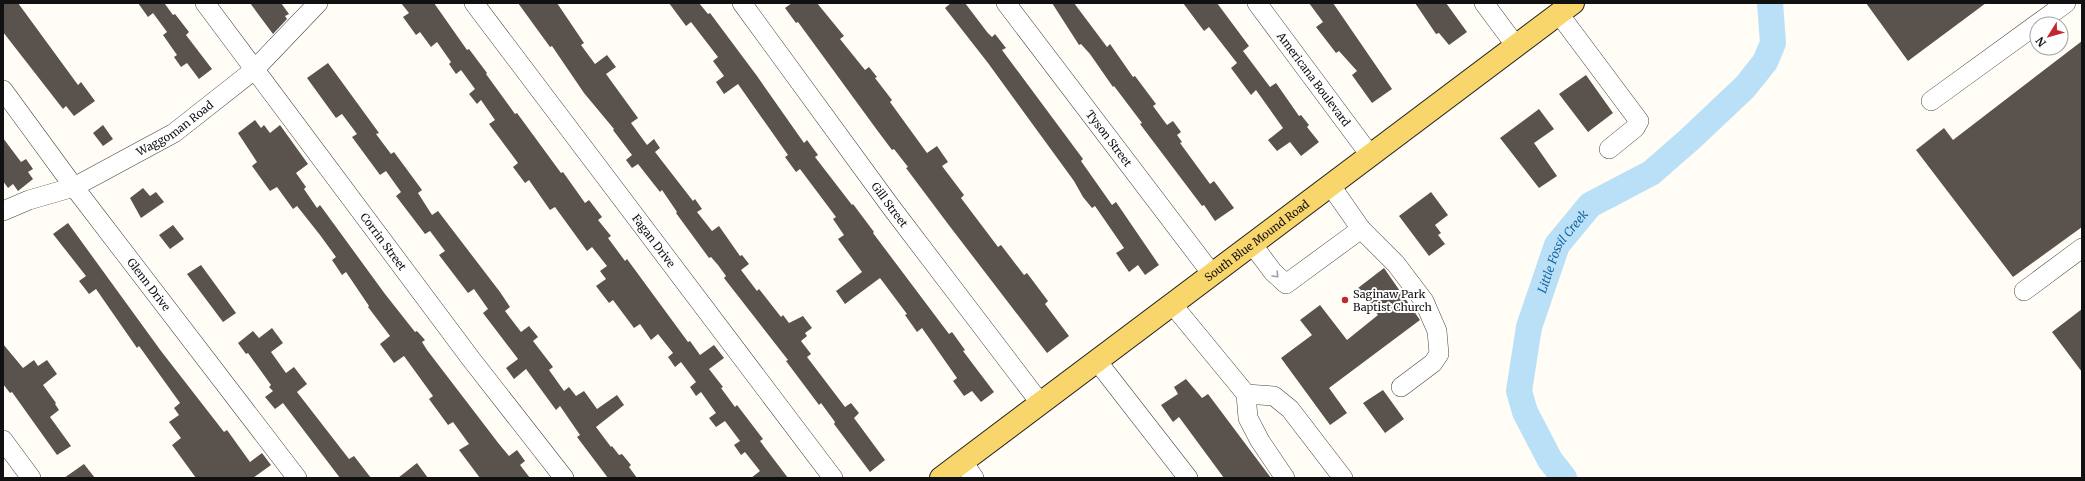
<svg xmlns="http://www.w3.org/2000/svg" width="2085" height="481" font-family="Merriweather,serif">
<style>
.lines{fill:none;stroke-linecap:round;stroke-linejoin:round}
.river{stroke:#b9e0f7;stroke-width:26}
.building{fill:#5a524d}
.minor-casing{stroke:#444;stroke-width:20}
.major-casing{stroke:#222;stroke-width:24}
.minor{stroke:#fff;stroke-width:19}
.major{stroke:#f9d66b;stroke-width:22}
.oneway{stroke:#a0a0a0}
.poi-dot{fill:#c4262e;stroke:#fff;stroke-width:1.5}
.labels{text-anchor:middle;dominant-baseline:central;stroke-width:4;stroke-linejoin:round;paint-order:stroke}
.street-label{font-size:11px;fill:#111;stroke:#fff}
.poi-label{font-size:11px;fill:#111;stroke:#fff;text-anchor:start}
.water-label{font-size:12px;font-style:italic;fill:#1768a6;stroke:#fff}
</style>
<rect width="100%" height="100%" fill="#fffdf5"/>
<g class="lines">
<path class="river" id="s1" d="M1564,478L1550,460L1525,412L1519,391L1529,327L1557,245L1590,205L1651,173L1690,139L1745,87L1765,62L1773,43L1770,3"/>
</g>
<path class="building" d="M3,3H18L78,85L81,82L95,101L74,116L66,106L63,109L3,32Z
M138,3H167L165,4L173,15L175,14L189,32L186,35L212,69L199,79L187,63L181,67L174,57L177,55L163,35L167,32L153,13L148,17Z
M250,3H281L289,14L285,16L287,19L273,34Z
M401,3H434L467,50L469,49L487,73L486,74L515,114L517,113L561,173L563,172L585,203L589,200L602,217L598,220L611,236L608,238L625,261L627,259L688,342L690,341L700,355L714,345L724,358L709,369L723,387L721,388L735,407L737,405L763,439L760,441L788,478H751L760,471L745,452L741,455L734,445L740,441L725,421L716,427L709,418L716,413L701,392L696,396L690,387L696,382L681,362L675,367L668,357L673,353L658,334L651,340L640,324L634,328L613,300L609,303L596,286L606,279L600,271L607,266L592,247L587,251L555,207L550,210L529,180L525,183L513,167L518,163L489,124L495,120L481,100L477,104L469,94L475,89L461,70L456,74L449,64L451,62L437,42L431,47L420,32L416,35L403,17L409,13Z
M518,3H557L584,43L581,45L595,64L607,55L616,67L606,74L638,118L631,123L647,145L654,139L660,148L655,152L693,201L695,199L702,209L697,212L712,231L719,226L740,256L742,255L749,264L741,270L757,291L759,289L781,317L783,315L789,323L803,316L812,328L805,333L807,336L801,341L811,354L807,357L845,407L851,403L859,413L854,418L885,460L870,472L834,424L835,422L821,403L819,405L786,361L788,360L724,278L726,276L718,265L711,257L709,258L676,213L677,212L662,190L660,192L638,164L632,168L626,160L632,155L613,130L614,129L584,93L552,46L550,47Z
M669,3H699L708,14L710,13L757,76L804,143L807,140L818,155L815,157L852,205L853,204L874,232L873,233L949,334L952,332L965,350L963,351L994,392L981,402L972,391L964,396L953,381L957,378L922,328L917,332L905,315L907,314L880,278L845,304L836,291L862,272L838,239L844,235L833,219L836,217L800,169L796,172L785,157L788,155L738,84L724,94L716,82L724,76L713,61L718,57L691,22L686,26Z
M792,3H817L844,36L840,39L865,70L869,67L877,77L875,78L892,100L890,102L927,153L937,146L948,162L942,166L964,195L961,198L998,247L1001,245L1024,275L1027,273L1048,301L1045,304L1069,336L1047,353L948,224L906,168L908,167L894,149L892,150L877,130L798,22L796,23L785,8Z
M951,3H965L987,32L992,37L995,34L1006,48L1002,50L1083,159L1081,161L1112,205L1116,202L1159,265L1145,275L1138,265L1129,272L1116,253L1124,248L1095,206L1092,208L1083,197L1074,181L988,63L945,8Z
M1052,3H1074L1107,47L1110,44L1133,77L1135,76L1156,104L1153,106L1167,125L1173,121L1181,132L1177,135L1182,142L1180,143L1210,184L1214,181L1234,208L1215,221L1204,205L1202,206L1140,124L1142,123L1114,86L1113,87L1090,54L1081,44L1079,45Z
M1183,3H1217L1249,46L1243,51L1270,87L1276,83L1299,116L1301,115L1309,125L1307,127L1319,142L1301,156L1290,142L1277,151L1268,140L1283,128L1256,90L1251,95L1231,68L1237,63L1209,27L1204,31Z
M1309,3H1333L1392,89L1372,103L1352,75L1357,71L1339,51L1336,53L1316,27L1323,22Z
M1415,3H1446L1467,32L1449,45L1439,33L1436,34Z
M1866,3H1986L1908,61Z
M2082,41V227L2013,277L1916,150L1944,128L1953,140Z
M328,63L379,133L376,134L391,154L394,152L422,190L418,193L432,215L438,211L500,292L510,307L505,311L521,332L529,326L538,337L533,341L553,367L549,370L564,391L569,387L576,396L584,391L597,409L617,395L624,405L596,427L611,447L612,446L619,455L622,454L631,465L629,467L637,478H608L577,437L580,435L560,406L556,410L526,369L514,379L506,368L518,359L483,313L488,309L474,289L468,293L439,255L445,251L430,231L425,234L396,196L401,192L386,171L380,175L352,137L357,134L342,114L336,118L307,78Z
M1586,75L1613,113L1588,132L1559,94Z
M1539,109L1554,129L1534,143L1557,176L1539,188L1500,138Z
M255,120L261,128L264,125L270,133L280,125L308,164L296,173L306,187L304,189L317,208L320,205L385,294L415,332L417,331L425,340L422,342L427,350L499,444L509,456L517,450L525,461L520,465L530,478H480L459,450L469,444L453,422L448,425L429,399L433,396L404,356L394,363L380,344L390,336L368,307L369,306L346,272L342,275L332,260L336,257L320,235L297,206L293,209L277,187L270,191L252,166L257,162L238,133Z
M103,125L113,139L103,146L93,133Z
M3,138L21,162L26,159L33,169L28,172L33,179L18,191L13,184L8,188L3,181Z
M143,188L150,196L156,192L164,202L141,218L130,198Z
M1431,192L1448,215L1435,225L1441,233L1438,235L1445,244L1429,256L1399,216Z
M68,223L161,351L224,432L227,430L250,462L262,453L271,465L253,478H196L172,445L181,438L169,422L179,415L174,408L180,403L139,346L137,348L96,289L89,294L79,281L86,276L53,234Z
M173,225L184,239L170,249L159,235Z
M201,265L236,313L223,322L187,274Z
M1384,268L1420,320L1329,388L1347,413L1330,425L1281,358L1312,335L1300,320L1320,305L1347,340L1378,315L1358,288Z
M2082,309V372L2052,332Z
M272,328L283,343L271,352L286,373L294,367L307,384L297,392L349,459L354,456L371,478H340L283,403L275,409L265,397L273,391L269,387L271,385L248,353L246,354L238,343L253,331L259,338Z
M3,344L23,368L34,360L38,366L47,360L57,374L43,385L56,403L55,404L59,410L50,417L71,446L57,455L12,392L10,393L3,384Z
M1186,379L1202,398L1208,394L1271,478H1224L1179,417L1173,422L1161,405L1178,394L1174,387Z
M1383,390L1404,419L1385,433L1363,403Z
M417,463L428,478H398Z
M84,464L95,478H64Z"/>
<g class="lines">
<defs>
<g id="minor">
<path id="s2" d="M205,3L471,359L564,478"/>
<path id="s3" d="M474,3L833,478"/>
<path id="s4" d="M742,3L891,207L1041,404"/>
<path id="s5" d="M1006,3L1212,274"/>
<path id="s6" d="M1257,3L1370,155"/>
<path d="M1484,3L1516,46"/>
<path d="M1559,14L1639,121L1635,128L1609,149"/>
<path id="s7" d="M3,90L74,187L297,478"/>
<path d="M1931,101L2066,3"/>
<path d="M1331,186L1361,229L1396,264L1424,301L1437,331L1439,354L1433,363L1401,387"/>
<path id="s8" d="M3,211L29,200L74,187L174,133L254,70L318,3"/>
<path d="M1252,244L1273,272L1286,284L1361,229"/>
<path d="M2024,291L2082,248"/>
<path d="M1172,304L1246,394L1248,418L1260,441L1285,478"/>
<path d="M1097,361L1188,478"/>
<path d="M1246,394L1274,396L1290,409L1343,478"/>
<path d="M3,440L31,478"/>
<path d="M963,462L974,478"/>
</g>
<g id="major">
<path id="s9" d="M941,478L1573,3"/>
</g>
</defs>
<use href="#minor" class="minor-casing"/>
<use href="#major" class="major-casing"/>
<use href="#minor" class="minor"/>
<use href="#major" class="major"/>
</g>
<defs><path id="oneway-chevron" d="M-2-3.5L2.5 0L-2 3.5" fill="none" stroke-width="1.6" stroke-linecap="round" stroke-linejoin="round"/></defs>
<use class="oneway" href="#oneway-chevron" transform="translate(1276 275) rotate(47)"/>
<circle class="poi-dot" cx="1345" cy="300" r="4"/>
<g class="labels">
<g class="street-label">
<text stroke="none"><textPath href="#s6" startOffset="95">Americana Boulevard</textPath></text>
<text stroke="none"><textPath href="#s8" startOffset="192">Waggoman Road</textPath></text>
<text stroke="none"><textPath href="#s5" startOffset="170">Tyson Street</textPath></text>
<text stroke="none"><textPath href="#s4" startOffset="250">Gill Street</textPath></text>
<text stroke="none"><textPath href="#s3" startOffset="298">Fagan Drive</textPath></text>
<text stroke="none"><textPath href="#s9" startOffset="395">South Blue Mound Road</textPath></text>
<text stroke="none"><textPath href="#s2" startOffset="298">Corrin Street</textPath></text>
<text stroke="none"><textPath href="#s7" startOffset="243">Glenn Drive</textPath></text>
</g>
<g class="poi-label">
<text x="1353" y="294">Saginaw Park<tspan x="1353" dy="13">Baptist Church</tspan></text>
</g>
<g class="water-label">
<text stroke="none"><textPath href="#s1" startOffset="247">Little Fossil Creek</textPath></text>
</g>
</g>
<rect width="2085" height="481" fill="none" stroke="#111111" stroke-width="8"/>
<g transform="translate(2049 36) rotate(233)"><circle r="19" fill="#ffffff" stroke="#a0a0a0"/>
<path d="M0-3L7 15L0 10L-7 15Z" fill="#c4262e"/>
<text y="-6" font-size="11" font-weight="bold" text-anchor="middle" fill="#111111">N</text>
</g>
</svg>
